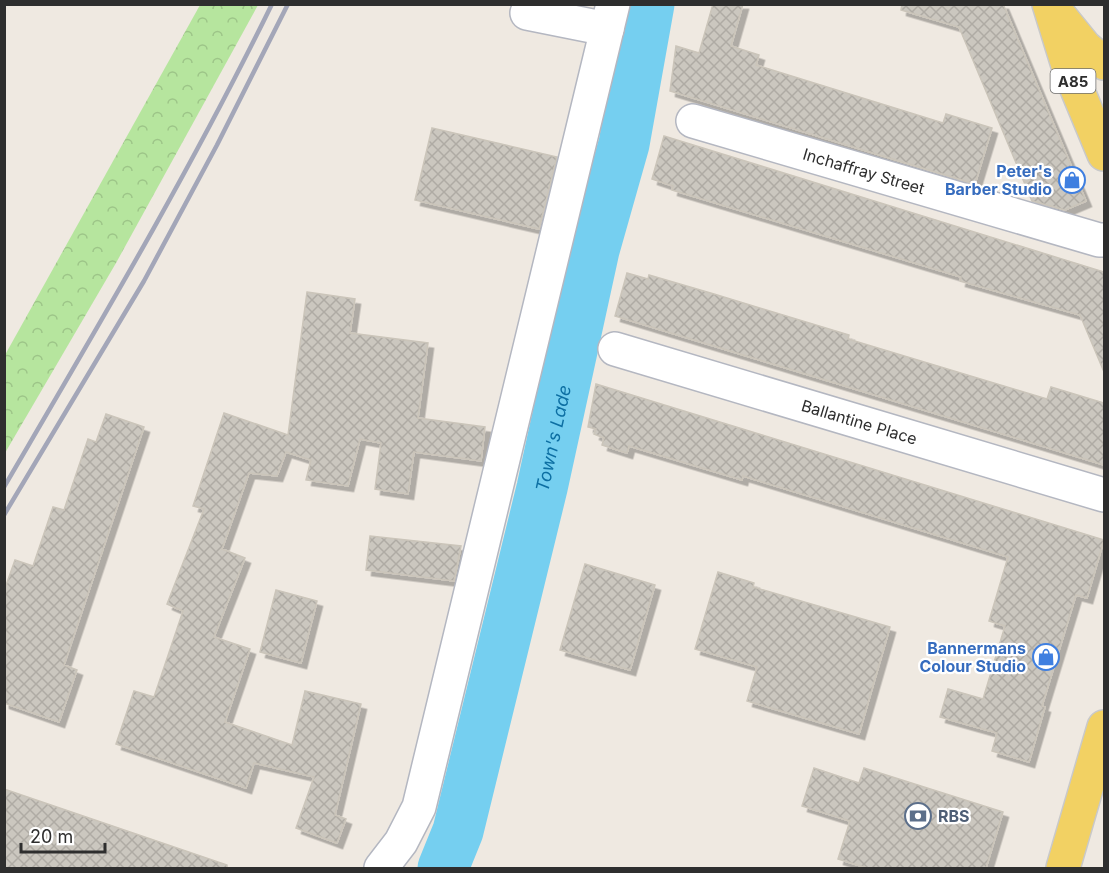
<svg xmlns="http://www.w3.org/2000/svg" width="1109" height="873" font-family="Inter,sans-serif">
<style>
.forest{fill:url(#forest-crowns)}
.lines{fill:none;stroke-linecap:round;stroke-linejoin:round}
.river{stroke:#75cff0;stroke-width:51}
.building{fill:url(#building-cross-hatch);stroke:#cbc5ba;stroke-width:1.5;filter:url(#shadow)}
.minor-casing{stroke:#b4b7c1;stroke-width:36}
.primary-casing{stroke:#c9c9c9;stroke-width:36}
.minor{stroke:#fff;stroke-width:33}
.primary{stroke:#f2d163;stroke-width:33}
.rail{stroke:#a3a6b8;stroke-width:4.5}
.labels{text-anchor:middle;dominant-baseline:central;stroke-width:4.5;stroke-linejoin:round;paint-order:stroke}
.shield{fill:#fff;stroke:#6d6d6d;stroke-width:1.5}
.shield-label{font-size:15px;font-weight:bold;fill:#2e2e2e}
.street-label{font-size:16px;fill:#2e2e2e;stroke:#fff}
.shop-label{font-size:16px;font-weight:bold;fill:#366cbe;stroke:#fff;text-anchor:end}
.service-label{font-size:16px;font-weight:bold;fill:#4e5e75;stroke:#fff;text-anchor:start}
.water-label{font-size:18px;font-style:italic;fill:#0d6fa3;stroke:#fff}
</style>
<defs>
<pattern id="forest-crowns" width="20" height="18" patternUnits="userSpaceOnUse" patternTransform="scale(1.5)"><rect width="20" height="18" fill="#b6e59e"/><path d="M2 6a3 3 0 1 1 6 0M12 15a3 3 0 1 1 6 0" fill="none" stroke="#9dc588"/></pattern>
<pattern id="building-cross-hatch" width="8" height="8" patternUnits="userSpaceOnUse" patternTransform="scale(1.5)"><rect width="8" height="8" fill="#cbc7bf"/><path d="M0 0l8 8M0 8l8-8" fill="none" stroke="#afaba4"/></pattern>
<filter id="shadow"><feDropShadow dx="5.5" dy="5.5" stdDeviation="0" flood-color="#0004"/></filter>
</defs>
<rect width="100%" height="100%" fill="#efe9e1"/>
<path class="forest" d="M200,5H258L116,263L5,453V355Z"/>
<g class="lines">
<path class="river" id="s1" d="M443,868L458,831L542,488L594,250L624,144L649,4"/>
</g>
<path class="building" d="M713,4H743L731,46L759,55L756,65L943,123L946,114L992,128L975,184L670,91L676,46L699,53Z
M902,4H1003L1086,201L1065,210L1032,201L959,27L901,10Z
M432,128L557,157L539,229L415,200Z
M664,136L1104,272V372L1080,315L960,281L961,277L672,190L673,186L652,179Z
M627,273L648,279L649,275L714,294L849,335L848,339L1047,399L1051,387L1104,403V465L615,316Z
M307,292L355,299L350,333L428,343L418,418L485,427L481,461L414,452L408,494L375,489L381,443L360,439L348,486L306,480L311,460L286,452L277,476L249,473L222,549L245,558L214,637L250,649L225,722L292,745L305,691L361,704L335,815L346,819L337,843L296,828L314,777L254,763L246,788L116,744L134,691L154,697L183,611L167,604L204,509L193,506L224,413L288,435Z
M596,384L1104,540L1087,598L1076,595L1042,706L1045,707L1029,762L992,751L997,733L940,717L948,689L983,699L1005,626L989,621L1008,557L743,476L742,480L629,446L627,453L602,445L604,438L594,434L596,429L588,427Z
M106,414L144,427L64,665L77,670L59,722L4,703V591L15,560L33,566L53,507L64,510L88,439L96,442Z
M370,536L461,546L454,581L366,570Z
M585,564L655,585L630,670L560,650Z
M718,572L754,583L753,587L890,627L859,734L747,701L757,667L695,649Z
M276,590L317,601L301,663L260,652Z
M814,768L859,783L864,768L1003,812L986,868H867L838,859L850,821L802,806Z
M4,789L227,865V868H4Z"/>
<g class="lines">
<defs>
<g id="minor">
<path d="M527,13L607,29"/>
<path id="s2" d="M693,121L1099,240H1104"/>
<path id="s3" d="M615,349L1104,495"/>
<path d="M381,868L401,842L419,807L613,4"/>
</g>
<path id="primary" d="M1049,4L1070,72L1104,154
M1059,15L1085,47L1104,63
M1063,868L1104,727"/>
</defs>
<use href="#minor" class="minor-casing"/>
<use href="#primary" class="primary-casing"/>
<use href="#minor" class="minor"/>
<use href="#primary" class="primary"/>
<path class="rail" d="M4,487C97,328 191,170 272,4
M4,515L144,281L217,145L288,4"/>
</g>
<defs>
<symbol id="shop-ring" viewBox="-11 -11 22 22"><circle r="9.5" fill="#fff" stroke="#3f7fe0" stroke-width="1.5"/><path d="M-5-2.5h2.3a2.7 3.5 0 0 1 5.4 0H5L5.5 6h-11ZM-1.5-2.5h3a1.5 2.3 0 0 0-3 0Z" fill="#3f7fe0"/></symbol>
<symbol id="bank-ring" viewBox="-11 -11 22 22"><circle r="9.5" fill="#fff" stroke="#5c6f8a" stroke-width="1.5"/><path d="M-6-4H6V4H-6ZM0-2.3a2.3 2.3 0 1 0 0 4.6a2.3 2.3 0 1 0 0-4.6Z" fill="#5c6f8a"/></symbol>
</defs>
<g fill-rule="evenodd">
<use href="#shop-ring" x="1057" y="165" width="30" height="30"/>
<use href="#shop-ring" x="1031" y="642" width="30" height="30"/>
<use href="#bank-ring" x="903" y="801" width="30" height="30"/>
</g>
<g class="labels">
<rect class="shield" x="1050.5" y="69" width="45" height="24" rx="4.5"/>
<g class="shield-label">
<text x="1073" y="81">A85</text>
</g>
<g class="street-label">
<text stroke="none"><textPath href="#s2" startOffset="178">Inchaffray Street</textPath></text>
<text stroke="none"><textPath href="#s3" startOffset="255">Ballantine Place</textPath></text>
</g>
<g class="shop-label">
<text x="1052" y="171">Peter's<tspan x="1052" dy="18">Barber Studio</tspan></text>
<text x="1026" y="648">Bannermans<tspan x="1026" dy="18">Colour Studio</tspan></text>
</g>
<g class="service-label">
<text x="938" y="816">RBS</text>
</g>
<g class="water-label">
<text stroke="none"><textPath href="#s1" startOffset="444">Town's Lade</textPath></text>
</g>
</g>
<rect width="1109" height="873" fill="none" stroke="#2e2e2e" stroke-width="12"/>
<path d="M21 843v9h84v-9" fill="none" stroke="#2e2e2e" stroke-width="3"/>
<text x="30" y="843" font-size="18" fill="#2e2e2e" stroke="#ffffff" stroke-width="4.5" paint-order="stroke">20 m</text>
</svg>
